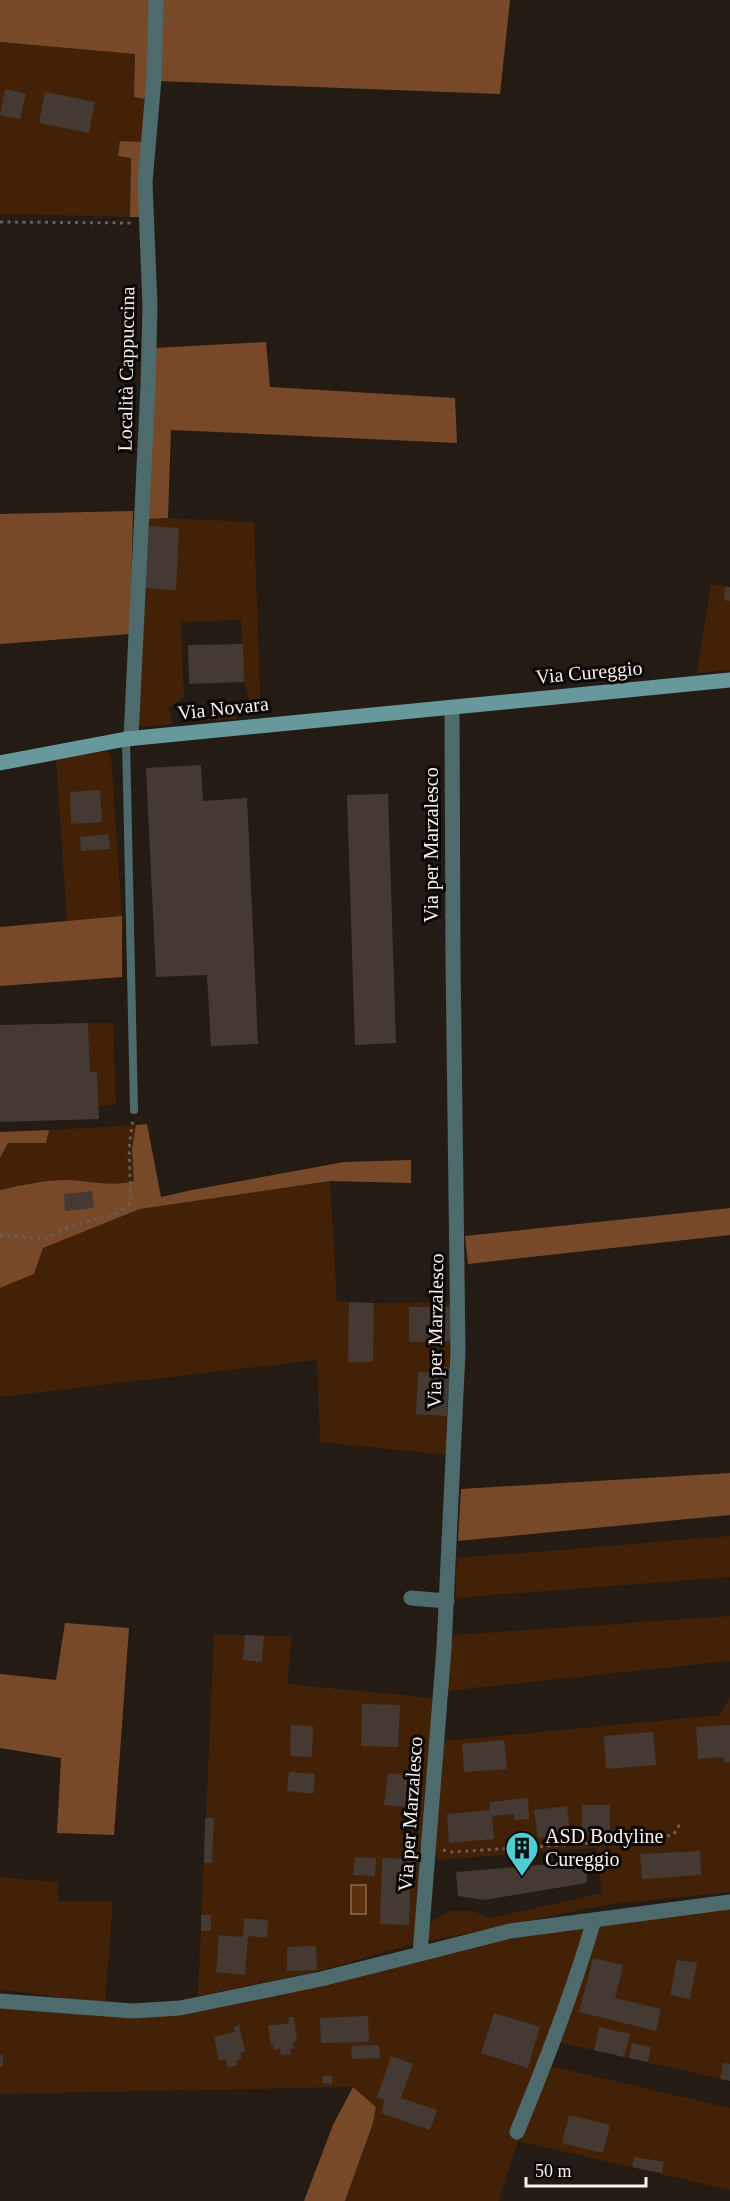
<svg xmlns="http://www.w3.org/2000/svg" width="730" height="2201" font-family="Georgia,serif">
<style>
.green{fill:#422107}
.forest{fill:#774929}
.water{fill:#5c300e;stroke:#8b6a51;stroke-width:1.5}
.building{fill:#443a33}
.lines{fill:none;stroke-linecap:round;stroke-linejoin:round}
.path{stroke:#675e58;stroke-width:3;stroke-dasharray:3 4.5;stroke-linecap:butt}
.service{stroke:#4d6b6d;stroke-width:8}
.minor{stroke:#4d6b6d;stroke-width:15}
.secondary{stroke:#67989b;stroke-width:15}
.labels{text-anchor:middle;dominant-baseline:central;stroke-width:6;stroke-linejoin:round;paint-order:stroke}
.street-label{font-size:20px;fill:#f9f2ee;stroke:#0b0705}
.poi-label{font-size:20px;fill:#f9f2ee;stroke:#0b0705;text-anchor:start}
</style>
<rect width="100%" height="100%" fill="#251b15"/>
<path class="green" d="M0,42L135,54L134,97L145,99L143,142L120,141L118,155L131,157L130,217L0,214Z
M168,518L254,522L261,715L253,713L244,682L241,620L181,622L184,697L168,708L173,724L138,727L149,526L147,519Z
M711,584L730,587V670L697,673Z
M236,713V719L196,721V715Z
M106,751L111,756L122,916L67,921L56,759Z
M88,1023H113L116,1105L98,1106L97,1072H90Z
M136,1125L132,1149L134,1181C113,1187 91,1182 69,1181C46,1179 23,1185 0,1190V1158L8,1143H46L49,1130Z
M330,1181L337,1301L349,1302V1362H373L374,1303L453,1302L450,1455L320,1442L317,1360L0,1397V1288L34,1274L43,1248L140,1209Z
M730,1536V1577L455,1598L457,1558Z
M730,1616V1661L447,1691L452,1635Z
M214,1635L292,1636L287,1684L434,1698L414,1944L311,1973L198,1996Z
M730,1696V1892L605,1905L429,1941L427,1935L430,1922L450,1911H472L491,1918L602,1893L596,1848L437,1860L434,1849L443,1741L720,1715Z
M0,1877L58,1882L59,1901H113L105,2004L0,1989Z
M730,1906V2081L558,2042L550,2066L730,2108V2190L518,2141L499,2201H345L373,2123L376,2108L353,2087L0,2094V2007L48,2012L142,2018L515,1934Z"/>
<path class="forest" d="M0,0H152L151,79L145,99L134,97L135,54L0,42Z
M161,0H510L500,94L158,81Z
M120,141L143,142L141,217H130L131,158L118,156Z
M266,342L270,387L455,398L457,443L171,430L168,518L147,519L155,348Z
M133,511L130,634L0,644V514Z
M122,916V977L0,986V927Z
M147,1124L161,1197L192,1190L344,1162L411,1160V1183L330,1181L140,1209L43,1248L34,1274L0,1288V1190C22,1185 44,1180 67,1180C89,1181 112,1187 134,1181L132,1149L136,1125Z
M49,1130L46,1143H8L0,1158V1132Z
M730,1208V1235L468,1264L465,1236Z
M730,1473V1515L458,1541L461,1489Z
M65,1623L129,1628L114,1835L57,1833L61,1758L0,1748V1674L56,1680Z
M353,2087L376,2107L373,2123L345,2201H304L333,2125Z"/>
<path class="water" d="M351,1885H366V1914H351Z"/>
<path class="building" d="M5,89L26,94L20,119L0,115Z
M45,92L95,102L89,133L39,123Z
M149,526L179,528L176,590L145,588Z
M725,587H730V601L724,600Z
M243,644L244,682L189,684L188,645Z
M201,765L203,801L247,798L258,1044L211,1046L207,975L156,977L146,768Z
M100,790L102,822L71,824L70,792Z
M388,794L396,1043L355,1045L347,795Z
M108,834L110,849L81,851L80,837Z
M88,1023L90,1072H97L99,1119L0,1122V1025Z
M92,1191L94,1208L65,1211L64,1194Z
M349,1302L374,1303L373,1362H348Z
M409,1307H450V1341L409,1342Z
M435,1367H450L447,1416L416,1414L418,1372L435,1373Z
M245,1635L264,1636L262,1662L243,1660Z
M362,1704L400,1705L398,1747L361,1746Z
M291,1725L313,1726L312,1757L290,1756Z
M730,1725V1762L724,1763L723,1757L698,1759L696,1727Z
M653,1732L656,1765L606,1769L604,1736Z
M504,1740L507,1769L464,1772L462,1744Z
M289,1772L315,1774L313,1794L287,1791Z
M388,1773L420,1777L416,1808L384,1805Z
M528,1798L529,1819L514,1820V1814L492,1816L494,1839L449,1843L447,1814L490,1810V1802Z
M582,1805H610V1835H582Z
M567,1806L570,1834L538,1838L534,1810Z
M205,1818H214L212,1863H204Z
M700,1851L701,1875L642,1879L640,1854Z
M355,1857L376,1858L375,1876L353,1875Z
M382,1858L417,1859L416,1875H400V1888H410L409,1925L380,1924Z
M587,1861V1883L484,1900L458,1896L456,1872Z
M201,1915H211V1931H201Z
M244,1918L268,1920L267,1938L248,1936L245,1975L216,1972L219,1935L243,1937Z
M316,1946L317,1970L287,1971V1947Z
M593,1958L623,1965L615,1998L661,2009L656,2031L579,2012Z
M677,1960L697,1963L690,1999L670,1995Z
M494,2013L540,2027L528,2068L481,2053Z
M368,2016L369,2042L321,2043L320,2018Z
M288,2017H294L297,2041L293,2042L294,2048L290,2049L291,2054L281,2055L280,2049L274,2050L273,2044L271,2045L268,2026L289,2023Z
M239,2025L245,2052L240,2053L242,2059L236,2061L238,2065L228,2068L226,2059L219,2061L214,2037L235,2032L234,2027Z
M599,2027L630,2034L624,2057L594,2050Z
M632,2043L651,2047L648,2062L629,2058Z
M379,2045L380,2058L352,2059L351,2046Z
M0,2055H3V2067H0Z
M391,2056L413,2064L401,2098L437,2110L430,2130L381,2113L385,2100L377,2097Z
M723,2063L730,2064V2081L720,2079Z
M323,2076H332V2084L323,2083Z
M569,2115L610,2125L603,2153L562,2143Z
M634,2157L664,2162L662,2173L632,2167Z"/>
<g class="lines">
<path class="path" d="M0,222L133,223
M0,1235L44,1239L77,1224L118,1213L131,1202L129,1148L133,1119
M443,1850L452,1852L657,1839L674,1834L680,1824"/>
<path class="service" d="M126,739L134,1110"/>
<path class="minor" d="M131,738L148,385L150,306L145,182L154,79L156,0
M411,1598L447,1601
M420,1954L510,1931L730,1902
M0,2001L133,2011L180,2008L321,1979L420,1954L444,1648L458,1352L453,959L452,707
M517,2132C546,2062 573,1992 594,1920"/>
<path class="secondary" d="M0,763L126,739L730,680"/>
</g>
<defs>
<symbol id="building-pin" viewBox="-11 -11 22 30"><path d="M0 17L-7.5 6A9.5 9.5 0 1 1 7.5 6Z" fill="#51ccd4" stroke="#0b0705"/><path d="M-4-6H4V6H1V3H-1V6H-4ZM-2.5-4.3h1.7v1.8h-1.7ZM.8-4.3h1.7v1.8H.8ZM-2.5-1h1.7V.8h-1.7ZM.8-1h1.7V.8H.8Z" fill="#111"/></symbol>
</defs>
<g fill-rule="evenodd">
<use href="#building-pin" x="503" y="1829" width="38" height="52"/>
</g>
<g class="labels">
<g class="street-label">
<text transform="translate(126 369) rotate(-89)">Località Cappuccina</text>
<text transform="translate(589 672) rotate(-5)">Via Cureggio</text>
<text transform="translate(223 708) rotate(-6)">Via Novara</text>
<text transform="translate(431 845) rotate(-90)">Via per Marzalesco</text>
<text transform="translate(435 1331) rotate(-89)">Via per Marzalesco</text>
<text transform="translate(410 1814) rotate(-86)">Via per Marzalesco</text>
</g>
<g class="poi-label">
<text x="545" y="1836">ASD Bodyline<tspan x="545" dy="23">Cureggio</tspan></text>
</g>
</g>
<path d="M526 2177v9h120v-9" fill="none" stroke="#f9f2ee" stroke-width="3"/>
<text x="535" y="2177" font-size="18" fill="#f9f2ee" stroke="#0b0705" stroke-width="4.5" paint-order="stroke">50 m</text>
</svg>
